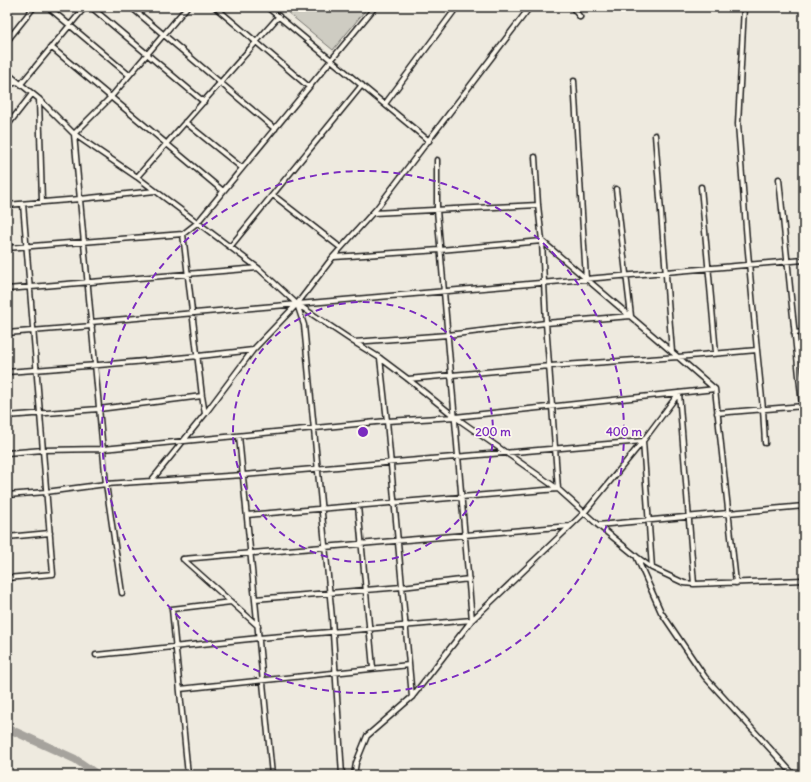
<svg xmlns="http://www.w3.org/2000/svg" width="811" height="782" font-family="Delius,sans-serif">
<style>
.green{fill:#ceccc2;stroke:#75746f}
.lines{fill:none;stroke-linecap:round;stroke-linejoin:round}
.river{stroke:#a6a39d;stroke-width:8}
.street-casing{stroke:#1c1c1c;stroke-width:7}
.street{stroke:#fbf7ec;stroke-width:4}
.ring{fill:none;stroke:#7b2cbf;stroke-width:2;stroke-dasharray:7 5}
.centre{fill:#7b2cbf;stroke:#fbf7ec;stroke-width:2}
.ring-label{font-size:12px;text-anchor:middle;font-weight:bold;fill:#7b2cbf;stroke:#fbf7ec;stroke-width:3.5;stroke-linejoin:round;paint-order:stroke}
</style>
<rect width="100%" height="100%" fill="#eeeadf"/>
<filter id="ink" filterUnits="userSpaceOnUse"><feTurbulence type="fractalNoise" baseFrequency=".025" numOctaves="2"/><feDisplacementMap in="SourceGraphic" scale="8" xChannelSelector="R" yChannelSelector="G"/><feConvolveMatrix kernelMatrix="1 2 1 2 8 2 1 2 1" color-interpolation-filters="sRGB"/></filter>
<g filter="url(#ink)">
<path class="green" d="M281,7H368L333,50Z"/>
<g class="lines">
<path class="river" d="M7,728L75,759L98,775"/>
<defs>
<path id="street" d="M48,7L129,75
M91,7L204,102
M131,7L275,129
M215,7L309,87
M267,7L429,141
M572,7L580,17
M744,7L738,124L747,241L757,350L763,409L765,443
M7,41L34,7
M51,47L223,191
M7,73L39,99L74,134L137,177L258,268L297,304L354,342L380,358L408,379L455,417L558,489L598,525L637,557L652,568L684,583L694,584L804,580
M574,81L586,279
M21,84L85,7
M7,85L18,82
M39,99L42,202
M385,104L457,7
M185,122L242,168
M7,126L32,94
M655,135L672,352
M137,177L279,16
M779,179L804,425
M701,187L716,353
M273,195L341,248
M7,205L80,199L155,191
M373,213L538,205
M183,234L202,396L205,414
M230,247L362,85
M7,248L183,234L197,223L375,7
M334,257L440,250L542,241L678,357L715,389L736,583
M7,289L258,268
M91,322L804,260
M7,333L92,326
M794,333L804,332
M354,342L448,335L546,323L631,316L616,189
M380,358L387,421L412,697
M7,372C89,366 171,360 253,350
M408,379L550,366L678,357L757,350
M679,393L694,584
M717,413L804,406
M7,416L99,409L202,396
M239,436L272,775
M7,453L43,450L103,449L387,421L455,417L715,389
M151,481L205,414L253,350L297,304
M7,495L46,492L106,484L243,475L643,441L652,568
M358,506L373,668
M247,515L558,489L546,323L542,241L538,205L535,157
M598,525L804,506
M7,537L50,533
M637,558L661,612L705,677L794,775
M183,559L570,526
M183,559L258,626
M7,578L53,574L23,204
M122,593L106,484L74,134L111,97L187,7
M255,599L402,587L469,579
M96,655L259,638L472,620L437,210V160
M180,689L409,665
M188,775L172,609L231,602
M342,775L332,618L304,325L297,304L333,257L377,208L530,7
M354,775L356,763L367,736L412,697L472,620L584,513L643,441L679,393"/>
</defs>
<use href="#street" class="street-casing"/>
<use href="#street" class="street"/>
</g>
</g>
<g class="ring">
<circle cx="363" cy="432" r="130"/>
<circle cx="363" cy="432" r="261"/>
</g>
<circle cx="363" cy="432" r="6" class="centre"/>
<g class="ring-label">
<text x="493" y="436">200 m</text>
<text x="624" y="436">400 m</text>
</g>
<rect width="811" height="782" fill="none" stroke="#fbf7ec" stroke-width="24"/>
<rect x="12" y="12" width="787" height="758" fill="none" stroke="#1c1c1c" stroke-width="1.5" filter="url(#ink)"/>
</svg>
